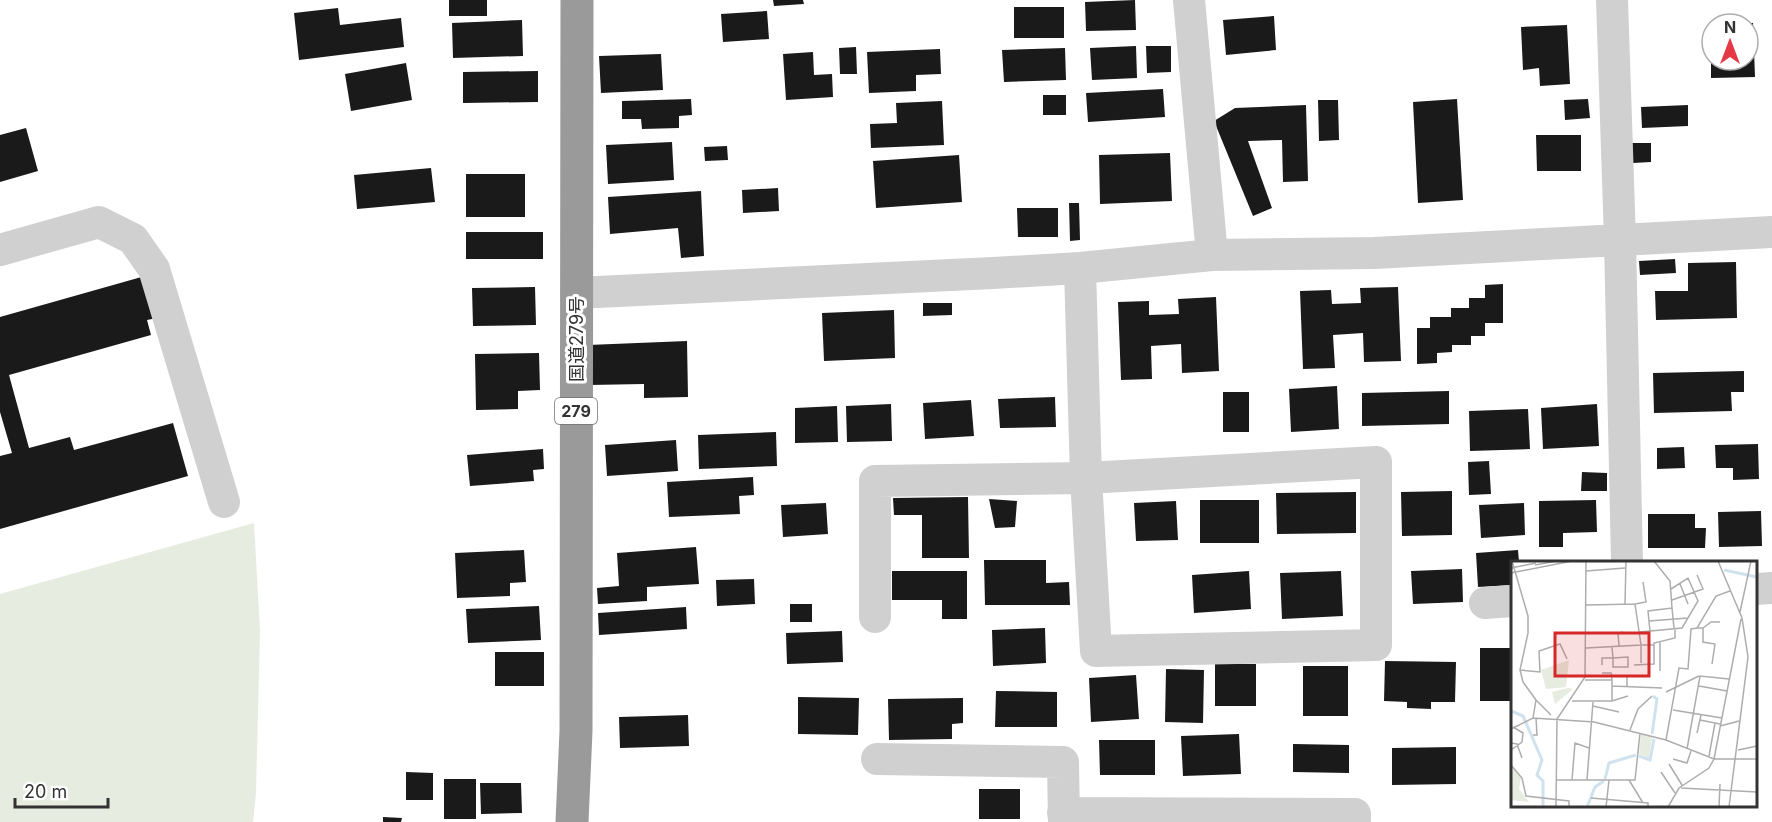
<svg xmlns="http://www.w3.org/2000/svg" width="1772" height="822" font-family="Inter,'Noto Sans JP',sans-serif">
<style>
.green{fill:#e6ecdf}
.building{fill:#1a1a1a}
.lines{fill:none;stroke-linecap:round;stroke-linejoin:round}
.minor{stroke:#d0d0d0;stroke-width:32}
.highway{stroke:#9a9a9a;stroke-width:33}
.labels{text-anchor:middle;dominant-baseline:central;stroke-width:6;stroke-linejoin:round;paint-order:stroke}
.shield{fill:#fff;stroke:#707070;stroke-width:1.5}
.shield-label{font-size:16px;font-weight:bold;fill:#333}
.street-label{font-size:18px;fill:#333;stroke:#fff}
.inset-river{fill:none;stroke:#cfe2ee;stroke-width:3}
.inset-road{fill:none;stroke:#adadad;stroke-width:1.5}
.view{fill:#d62828;fill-opacity:0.15;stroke:#d62828;stroke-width:3}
.inset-edge{fill:none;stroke:#333;stroke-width:3}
</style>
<rect width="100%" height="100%" fill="#fff"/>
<path class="green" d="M254,523L260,631L256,792L253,822H0V594Z"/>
<path class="building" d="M449,0H487V16H449Z
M773,0H803L804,4L774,6Z
M1135,0L1136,30L1086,31L1085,2Z
M1014,7H1064V38H1014Z
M338,8L340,25L401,18L404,47L299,60L294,13Z
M767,11L769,39L723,42L721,14Z
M1274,16L1276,50L1226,55L1223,20Z
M522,20L523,56L453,58L452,23Z
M1748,23H1753L1755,77L1711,78V60H1748Z
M1567,25L1570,84L1540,86L1539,68L1523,70L1521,27Z
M1136,46L1137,78L1092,80L1090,48Z
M1146,46H1171V72L1147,73Z
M856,47L857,74H840L839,48Z
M1065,48L1066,80L1004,82L1002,50Z
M940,49L941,74L916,75V91L869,93L867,52Z
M813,52L814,75L832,74L833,97L786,100L783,54Z
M661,54L663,90L601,93L599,56Z
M406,63L412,100L351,111L345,74Z
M538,71V102L463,103V72Z
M1163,89L1165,117L1088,122L1086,93Z
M1043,95H1066V115H1043Z
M691,99L692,115L679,116V128L642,129L641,119H622V101Z
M1457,99L1463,200L1418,203L1413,102Z
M1588,99L1590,118L1565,120L1564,100Z
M1318,100H1338L1339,140L1319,141Z
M942,101L944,145L871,148L870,124L897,123L896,103Z
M1306,105L1308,181L1283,182L1282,140L1248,141L1272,208L1253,216L1214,121L1235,108Z
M1688,105V126L1642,128L1641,107Z
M26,128L38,171L0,182V135Z
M1536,135H1581V171H1537Z
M672,142L674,180L608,184L606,145Z
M1632,143H1651V162L1633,163Z
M727,146L728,160L705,161L704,147Z
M1170,153L1172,201L1100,204L1099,155Z
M959,155L962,202L876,208L873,161Z
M431,168L435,202L357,209L354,175Z
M466,174H525V217H466Z
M778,188L779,211L743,213L742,190Z
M701,191L704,256L681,258L678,228L610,234L608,197Z
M1069,203H1079L1080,240L1070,241Z
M1017,208H1058V237H1018Z
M466,232H543V259H466Z
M1675,259L1676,273L1640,275L1639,261Z
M1736,262L1737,318L1656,320L1655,291H1688V263Z
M145,276L157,318L147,320L151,335L9,375L29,448L70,437L74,450L173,423L188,476L0,529V456L12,453L0,412V317Z
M1503,284V323H1485V336H1471V345H1452V352L1437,353V363L1417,364V328H1430V317H1451V308H1469V298H1485V285Z
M535,287L536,325L473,326L472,288Z
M1398,287L1401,361L1364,362L1363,333L1333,335L1335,368L1303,369L1300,291L1331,290L1332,304L1361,303L1360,288Z
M1216,297L1219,371L1182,373L1181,344L1151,346L1152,379L1121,380L1118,302L1149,301V315L1179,314L1178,299Z
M923,303H952V315L923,316Z
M894,310L895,358L824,361L822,313Z
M687,341L688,397L644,398V384L589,385L588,345Z
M539,353L540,390L518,391V409L476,410L475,354Z
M1744,371V392H1731L1732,411L1654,413L1653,373Z
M1337,386L1339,429L1291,432L1289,389Z
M1449,391V424L1362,426V393Z
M1223,392H1249V432H1223Z
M1055,397L1056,427L1000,428L998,399Z
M971,400L974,436L925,439L923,403Z
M891,404L892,441L847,442L846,406Z
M1597,404L1599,446L1543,449L1541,408Z
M837,406L838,442L795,443V408Z
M1528,409L1530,449L1470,451L1469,411Z
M776,432L777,466L699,469L698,435Z
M676,440L678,471L607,476L605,445Z
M1758,444L1759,479L1733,480V468H1716L1715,445Z
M1684,447L1685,468L1657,469V448Z
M543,449L544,469L533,470L534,481L470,486L467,455Z
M1489,461L1491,494L1469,495L1468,462Z
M1582,472L1607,473V491H1581Z
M753,477L754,495L739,496L740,514L669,517L667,482Z
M1452,491V535L1402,536L1401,492Z
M1356,492V533L1277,534L1276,493Z
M968,497L969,558H922V515H894L893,498Z
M989,499L1017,501L1015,527L995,528Z
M1200,500H1259V543H1200Z
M1596,500L1597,532L1563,533V547H1539V501Z
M1176,501L1178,540L1136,541L1134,503Z
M826,503L828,534L783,537L781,505Z
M1524,503L1525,535L1481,538L1479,505Z
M1761,511L1762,546L1719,547L1718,512Z
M1648,514H1695V528H1706L1705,548H1648Z
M696,547L699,584L647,587V601L598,604L597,588L619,586L617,553Z
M524,550L526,582L510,583V596L457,598L455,553Z
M1518,550L1519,562H1512V585L1478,587L1476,553Z
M984,560H1046V583L1069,582L1070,605H985Z
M1462,569L1463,602L1413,604L1411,571Z
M892,571H967V619H942V600H892Z
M1249,571L1251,609L1194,613L1192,575Z
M1341,571L1343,616L1282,619L1280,573Z
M754,579L755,604L717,606L716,580Z
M790,604H812V622H790Z
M539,606L541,640L468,643L466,609Z
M686,607L687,629L599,635L598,613Z
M1045,628L1046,663L993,666L992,630Z
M842,631L843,662L787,664L786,633Z
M1480,648H1512V701H1480Z
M495,652H544V686H495Z
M1385,661L1456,662L1455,702H1431V709L1407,708V702L1384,701Z
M1215,664H1256V706H1215Z
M1303,666H1348V716H1303Z
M1166,669L1204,670L1203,723L1165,722Z
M1136,675L1139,719L1091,722L1089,678Z
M996,691L1057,692V727H995Z
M798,697L859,698L858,735L798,734Z
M963,698V723L952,724V739L889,740L888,699Z
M688,715L689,746L620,748L619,717Z
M1239,734L1241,774L1183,776L1181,736Z
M1099,740H1155V775H1100Z
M1293,744L1349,745V773L1293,772Z
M1456,747V784L1392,785V748Z
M406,772L433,773V800H406Z
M444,779H476V819H444Z
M480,783H521L522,813L481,814Z
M979,789H1020V819H979Z
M383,817L402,818L401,822H383Z"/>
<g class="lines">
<path class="minor" d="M1189,0L1212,255
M0,250L99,222L133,239L154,269L224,502
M576,293L993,273L1080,268L1212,255L1374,253L1620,240L1612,0
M1627,562L1620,240L1772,232
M1756,589L1772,588
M1485,603L1512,601
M875,617V481L1086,478L1376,462V645L1096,651L1086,478L1080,268
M877,759L1063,762L1064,822
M1063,813L1355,814V822"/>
<path class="highway" d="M572,822L576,731L577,0"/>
</g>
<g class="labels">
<rect class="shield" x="555" y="398" width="42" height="26" rx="4.5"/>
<g class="shield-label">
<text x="576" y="411">279</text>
</g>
<g class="street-label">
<text transform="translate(576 339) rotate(-90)">国道279号</text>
</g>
</g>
<g transform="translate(1511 561)">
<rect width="246" height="246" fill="#fff"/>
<path d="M58,99L55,126L35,128L30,109ZM57,127L62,128L44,143L41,131ZM130,173L141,176L138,197L128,193ZM3,207L10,216L8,228L18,241L0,239V208Z" fill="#e6ecdf"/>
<path class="inset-river" d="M213,9L246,16M0,150L12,155L31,199L26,214L32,220V246M141,173L146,138L142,135M128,195L139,199L143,178M94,218L98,202L125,194M76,246L84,226L93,220"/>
<path class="inset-road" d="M1,0L17,55V72L9,109L12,121L25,139L22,157M143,0L159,20L161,47M207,0L231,57L237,96L218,246M24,4L46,0M0,7L25,2M75,10L114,7M0,12L61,0M169,23L177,43M161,39L192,28L186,14M114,43L115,0M124,43L135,41L132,21M229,51L240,0M138,60L177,57M186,67H192V81L204,83L201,103M192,67L200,61H209M139,70L137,50L161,47L163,67M129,71L171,67L187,40L177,17L160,28M108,85L107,72L112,71M75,87L130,84L124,43L75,44M130,102V84H143M91,104V97H102L117,96V106H102V97L101,86M123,104L143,103V82L164,77V67M9,109L29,111L28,90L49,83L56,98M149,110V80M101,115H116V125M74,119H101L100,112H91M101,119V140M101,125L151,127M188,125L216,130M155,131L188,115M25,139L40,154M61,140H101L117,135M82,145L108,151M162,149L211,157M189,159L209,163M209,165L228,160M0,168L22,157L83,161L155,179L203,198L230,58M119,169L127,148L141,135M186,172L190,154M22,174H26L25,157M155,179L168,107L177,108L180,68L186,67L205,35L219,30M0,182L6,183L11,197M176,188L189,115L218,118M0,189L11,181L12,172L2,166M227,189L246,185M198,195L204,162M162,198L176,202L180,190M158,203L171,224M0,204L11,217L15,235L58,240V246M150,211L164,232M46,219H124L129,172M61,219L64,182L78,187M76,219L82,141M118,219L132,242M170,227L246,231M80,237L137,242V246M45,246L46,158L74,116L75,0M95,246L98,219M157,246L168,227L198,207L203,198H246M208,246L209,223"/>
<path class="view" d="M44,72H138V115H44Z"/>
<rect width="246" height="246" class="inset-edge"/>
</g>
<g transform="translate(1730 42)"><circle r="28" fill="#ffffff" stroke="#adadad" stroke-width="1.5"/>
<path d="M0-4.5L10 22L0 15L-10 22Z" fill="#e63946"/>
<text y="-9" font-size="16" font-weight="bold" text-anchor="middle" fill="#333333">N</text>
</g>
<path d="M15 798v9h93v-9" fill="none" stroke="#333333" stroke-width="3"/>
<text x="24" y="798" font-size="18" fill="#333333" stroke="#ffffff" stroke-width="4.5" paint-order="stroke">20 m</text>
</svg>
